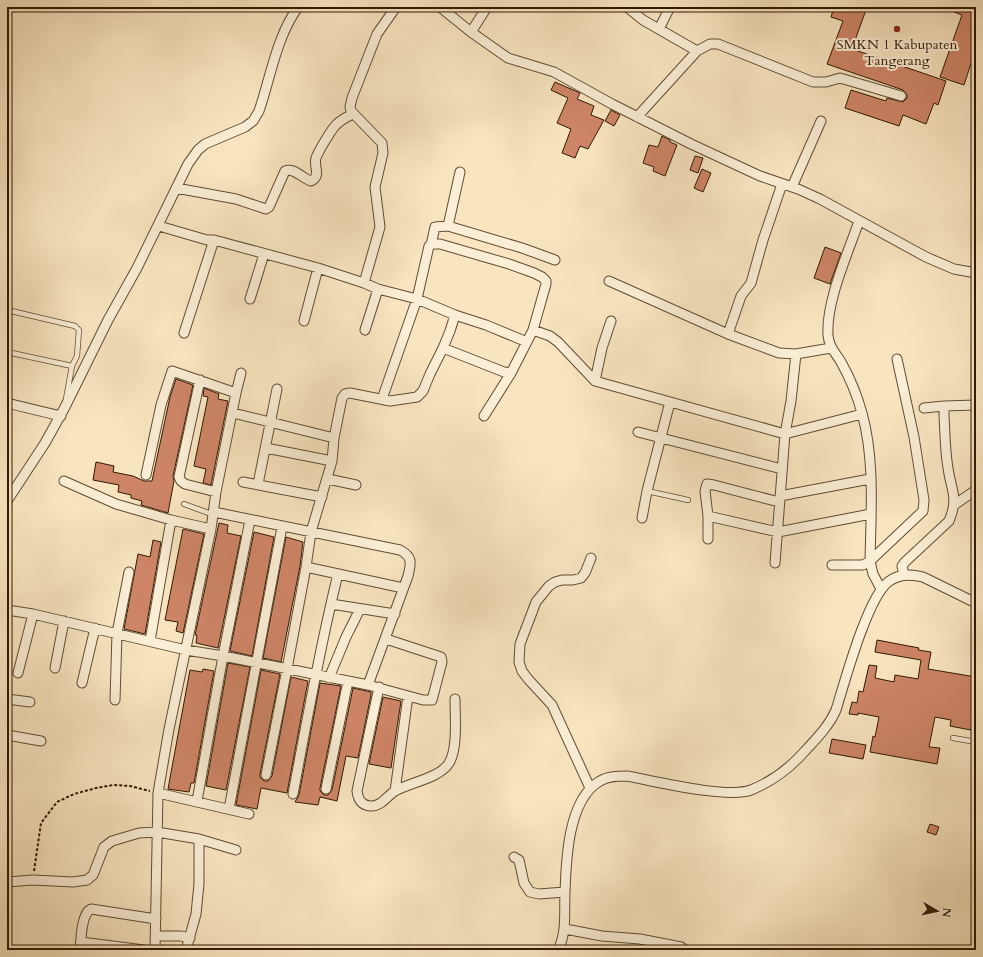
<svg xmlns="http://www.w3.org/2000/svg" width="983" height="957" font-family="Cardo,serif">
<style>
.building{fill:#ce8567;stroke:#2f1902}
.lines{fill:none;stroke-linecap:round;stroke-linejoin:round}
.lane-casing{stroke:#614c32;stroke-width:6}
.street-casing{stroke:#614c32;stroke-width:11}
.path{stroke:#2f1902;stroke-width:2;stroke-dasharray:3 2;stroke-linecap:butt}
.lane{stroke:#faeed6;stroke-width:4.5}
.street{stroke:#faeed6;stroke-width:9}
.poi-dot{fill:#8f2418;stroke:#faeed6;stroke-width:1.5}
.labels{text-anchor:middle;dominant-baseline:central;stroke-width:4;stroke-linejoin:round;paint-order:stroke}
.poi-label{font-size:14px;fill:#2f1902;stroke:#faeed6}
</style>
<rect width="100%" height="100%" fill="#f8e5c0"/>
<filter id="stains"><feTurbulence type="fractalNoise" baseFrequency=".005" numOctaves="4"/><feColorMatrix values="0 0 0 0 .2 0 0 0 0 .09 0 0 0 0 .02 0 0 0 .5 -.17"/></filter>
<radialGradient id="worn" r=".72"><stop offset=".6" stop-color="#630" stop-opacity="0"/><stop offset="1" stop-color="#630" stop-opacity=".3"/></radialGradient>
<path class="building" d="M834,7H867L852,49L946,81L938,105L934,103L926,124L903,115L899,126L845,108L851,90L886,101L887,98L903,102L907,98V95L903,90L827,64L843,21L831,17Z
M944,7H976V48L964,85L940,77L962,15L944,8Z
M555,82L580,93L577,99L594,106L591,115L604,120L588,149L580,146L575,158L562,153L571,129L557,123L568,98L551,90Z
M611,110L620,115L614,126L605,121Z
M662,136L670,140V142L677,145L665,176L653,171L654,167L643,163L649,145L658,147Z
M695,156L703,158L698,173L690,170Z
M702,169L711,173L703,192L694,188Z
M825,247L841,253L830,284L814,278Z
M176,379L193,385L173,476L174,481L168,513L141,505L142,501L131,498V495L118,492L119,485L93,480L96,462L114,466L113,472L133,476L144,481H152L170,397Z
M204,388L219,394L218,399L228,401L211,485L203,483L206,469L194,466L208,397L203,396Z
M219,523L228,525L227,533L241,536L218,648L196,643L197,635H195Z
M183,529L204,534L183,633L176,631L178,622L165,620Z
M254,532L274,537L252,656L230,651Z
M286,537L303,542L300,566L281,662L263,658Z
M153,540L161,542L145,634L124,629L138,554L150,557Z
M877,640L919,648L918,650L931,652L928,669L976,677V731L950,726L951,720L935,717L929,747L940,748L937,764L870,752L873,736L875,737L879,717L858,713V715L849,714L852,702L857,703L859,691L863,692L869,665L877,666L875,678L894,682L895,675L918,679L921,660L875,652Z
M228,663L250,667L226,790L206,786Z
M203,669L214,671L194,783H191L189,792L168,789L190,670L202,672Z
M261,670L280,674L260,774V777L264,781H268L272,776L291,677L308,681L287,793L261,788L257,809L236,805Z
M320,683L341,686L320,788V791L324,795H328L332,790L353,688L371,692V695L358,758L346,756L337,801L320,797L318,805L295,802L299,795Z
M383,697L401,701L391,768L369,764Z
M832,739L866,745L863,759L829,753Z
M930,824L939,827L936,835L927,832Z"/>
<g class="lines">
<defs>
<path id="lane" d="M7,310L75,326L79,330L77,356L72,366L66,399
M7,352L72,366
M647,491L688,500
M184,504L214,515
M953,738L976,742"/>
<path id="street" d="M440,7L471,32L508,58L554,72L612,104L691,144L760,176L798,189L820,199L926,257L954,269L976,273
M627,7L643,20L697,51
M659,29L670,7
M471,32L487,7
M637,117L697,51L710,44H718L813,82H826L840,78L901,96
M792,187L821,121
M176,188L236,199L266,209L269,207L285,171C294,167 303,179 311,181C322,176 313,166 316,158C318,152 332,128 337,124C342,119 347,117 353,114
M859,221C848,253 826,301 828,335C829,347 835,352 841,362C850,378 857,395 862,413C875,460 871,512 870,561L873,574L881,589
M159,226L207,240H214L318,268L364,283L378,289L417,299L455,315L486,325L527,342
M448,226L522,248L555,260
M431,245L435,227L448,226L460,172
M609,281L728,334L779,353L796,354
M364,283L380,227L375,187L383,153L382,143L351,111L350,107L352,98L377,34L396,7
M250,299L264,254
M304,321L318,268
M365,330L378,289
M184,333L214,240
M728,334L741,296L751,283L763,240L782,184
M443,348L450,331L455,315
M200,380L179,477L181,481L185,484L216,492
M595,381L602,348L611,321
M236,393L241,373
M382,399L417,299L429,246L432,244H440L509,264L534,273L542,277L546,281V284L533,330
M7,403L61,416
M944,406L976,405
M233,413L334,438
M484,416L511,373
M638,432L782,469
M266,448L332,461
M146,475L161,405L172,371L236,393L216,492L211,529L169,729L158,793L155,950
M328,479L356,485
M64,481L116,504L171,520L211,529
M243,482L322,497
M258,484L277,389
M780,496L870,479
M7,501L45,443L65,407L108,320L137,268L188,164L198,150L205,144L245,127L253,121L259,111C271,76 276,38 298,7
M954,505L976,490
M214,512L400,550C413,557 411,563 408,576L368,685
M708,516L778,532L871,514
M642,518L647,491L670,402
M708,539V516L705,491L707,484L714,485L779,502
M775,563L785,434L791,401L796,354L831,348
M832,565H863L870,561L923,511L924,500L914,437L897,359
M306,567L403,588
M904,575L902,566L905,562L949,521C959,498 951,490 948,468C945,451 945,433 944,415V406L924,408
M331,604L395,614
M7,610L33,614L186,650L223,656L368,685L423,700H432L442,662L441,657L386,639
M150,641L171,520
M55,668L64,621
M18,673L33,614
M329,678L346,637L360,609
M82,683L95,628
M379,687L357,791C358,799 361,805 370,806C381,807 387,796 395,791C411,782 440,778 449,763C458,749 455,716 455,699
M7,699L30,702
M115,700L117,633L129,572
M7,735L41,741
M266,775L287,669L306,567L311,532L332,461L334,438L342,398L345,394L350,393L390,401L417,397L423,391L430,374L443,348L504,372L511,373L533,330L550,336L558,342L595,381L785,434L862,414
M590,788L552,705L528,679L522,671L519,662L520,644L536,602L549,586L555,582L562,580H573L581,578L585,573L591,558
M326,789L348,681
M395,791L408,696
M158,793L249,814
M293,794C307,720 320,646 338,574
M197,801L223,656L250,520
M229,809L282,527
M514,857L519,860L524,883L530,892L539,894L565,892
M7,882L33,880L73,882L87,880L93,875L104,847L112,841L139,833L157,832L199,839L236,850
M565,929L602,936L640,939L681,947L685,950
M156,936H181L190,938
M81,942L144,950
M80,950C81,940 81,914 91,909L156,919
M186,950L196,914L199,884V839
M558,950C567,932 564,913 565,893C566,860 568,799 600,781C608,776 618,776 627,776C654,781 727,799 751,790C771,782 791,767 805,751C817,738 829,726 836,710C845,681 867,599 888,582C898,574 911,574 923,577L976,603"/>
</defs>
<use href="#lane" class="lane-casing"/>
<use href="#street" class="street-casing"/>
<path class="path" d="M34,871L41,823L57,802L74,794L96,788L113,785L130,786L150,791"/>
<use href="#lane" class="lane"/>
<use href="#street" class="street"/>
</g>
<circle class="poi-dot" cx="897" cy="29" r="4"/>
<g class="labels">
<g class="poi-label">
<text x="897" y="44">SMKN 1 Kabupaten<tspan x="897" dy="16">Tangerang</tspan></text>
</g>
</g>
<rect width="983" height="957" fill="none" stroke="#f8e5c0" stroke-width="24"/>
<rect x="8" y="8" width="967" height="941" fill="none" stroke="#2f1902" stroke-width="2"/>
<rect x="12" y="12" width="959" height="933" fill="none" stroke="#2f1902"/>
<g transform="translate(937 911) rotate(99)" stroke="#faeed6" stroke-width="3" paint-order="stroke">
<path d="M0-3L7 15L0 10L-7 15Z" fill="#2f1902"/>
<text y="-6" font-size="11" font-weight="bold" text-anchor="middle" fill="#2f1902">N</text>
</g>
<rect width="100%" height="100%" filter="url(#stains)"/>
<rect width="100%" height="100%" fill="url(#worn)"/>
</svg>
